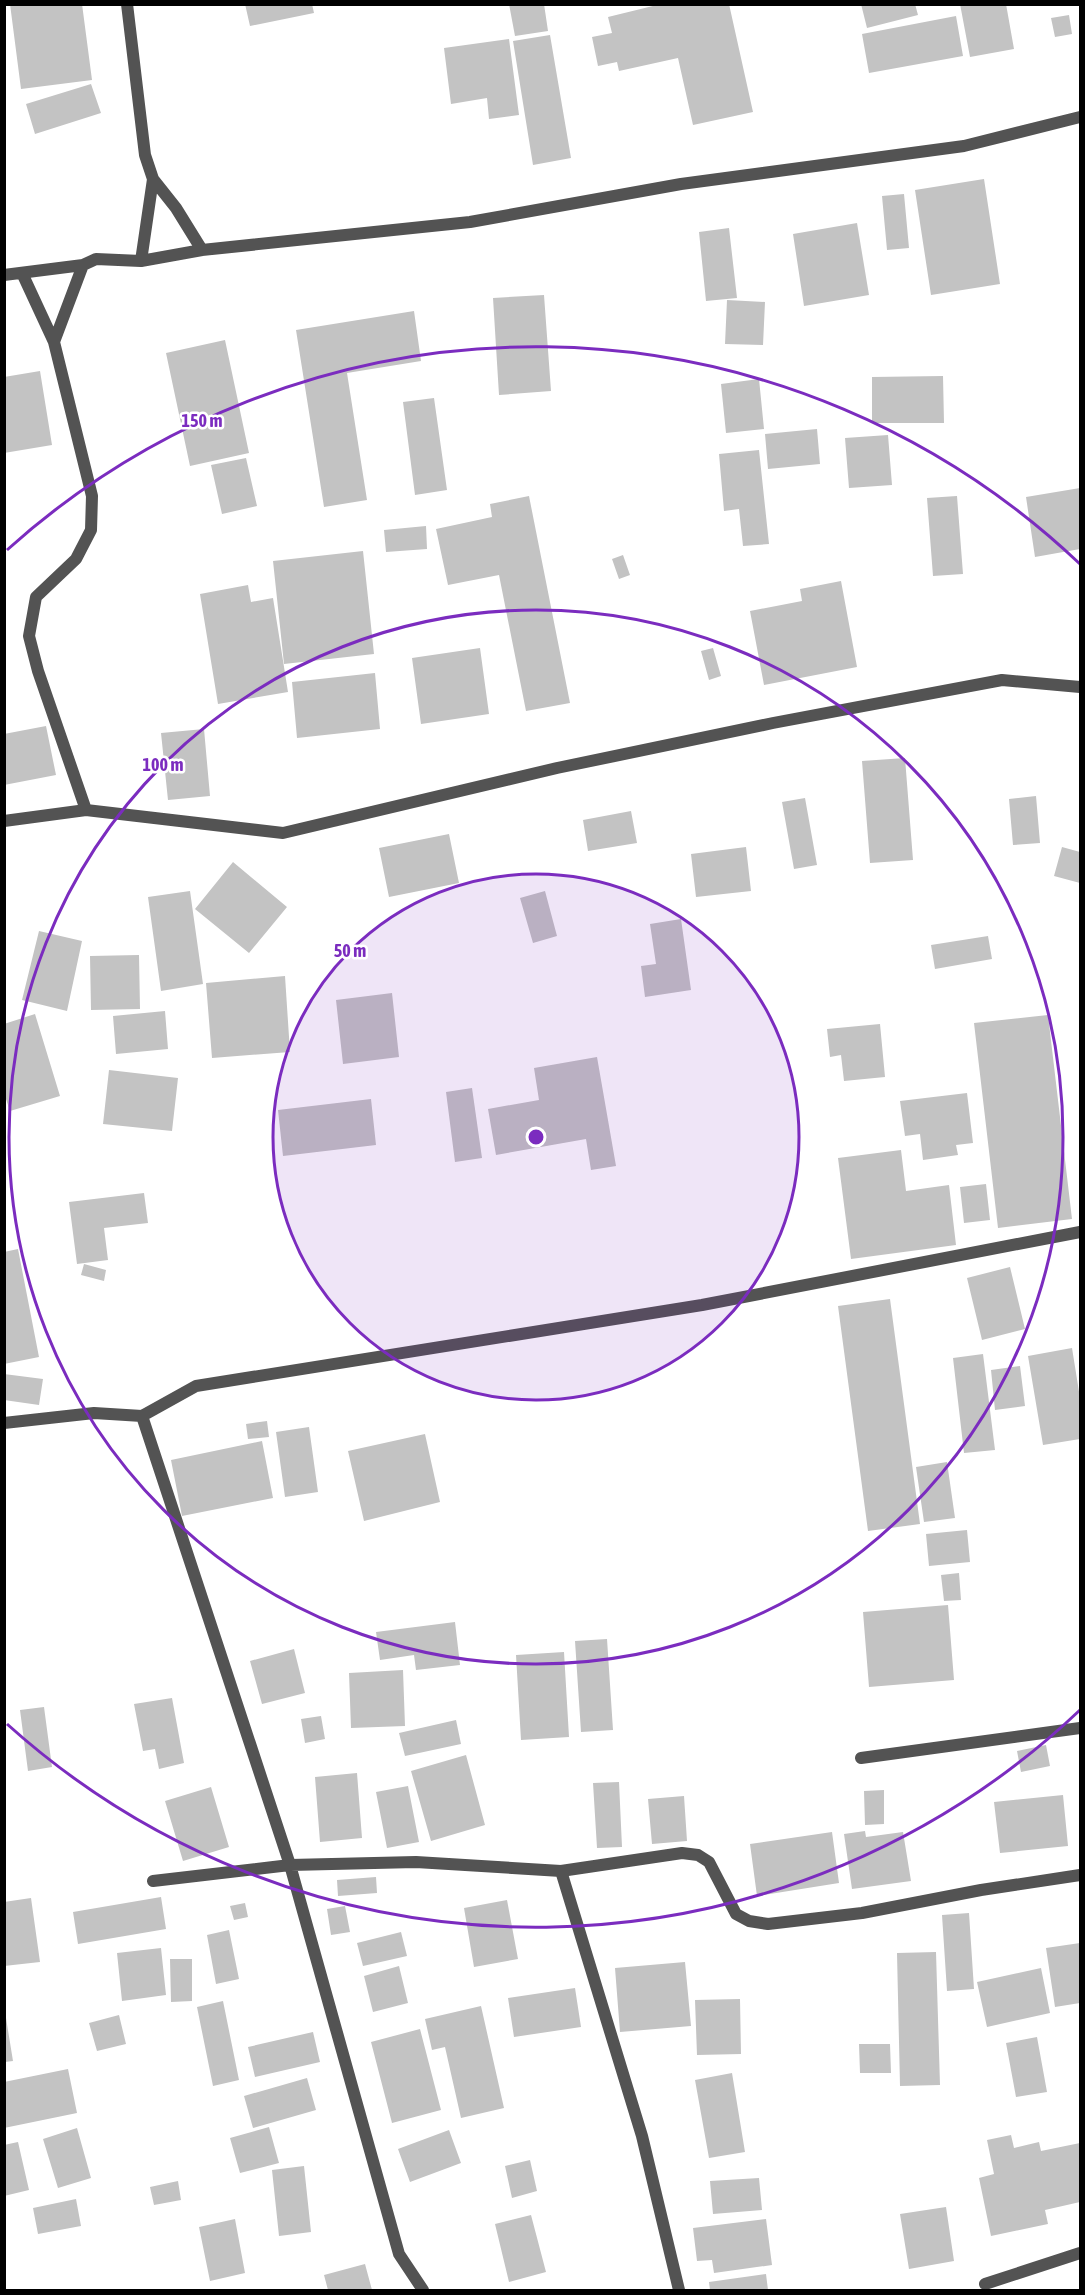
<svg xmlns="http://www.w3.org/2000/svg" width="1085" height="2295" font-family="'Asap Condensed',sans-serif">
<style>
.building{fill:#c3c3c3}
.lines{fill:none;stroke-linecap:round;stroke-linejoin:round}
.minor{stroke:#535353;stroke-width:12}
.ring{fill:none;stroke:#7b2cbf;stroke-width:3}
.centre{fill:#7b2cbf;stroke:#fff;stroke-width:3}
.ring-label{font-size:18px;text-anchor:middle;font-weight:bold;fill:#7b2cbf;stroke:#fff;stroke-width:5;stroke-linejoin:round;paint-order:stroke}
</style>
<rect width="100%" height="100%" fill="#fff"/>
<path class="building" d="M10,4H82L92,80L21,89Z
M245,4H312L314,13L250,26Z
M509,4H544L548,31L515,36Z
M661,4H729L753,112L693,125L678,58L619,71L617,62L598,66L592,37L612,33L608,17Z
M861,4H915L918,15L867,28Z
M960,4H1006L1014,49L970,57Z
M1069,15L1072,34L1055,37L1051,18Z
M956,16L963,56L869,73L862,34Z
M550,35L571,158L533,165L513,41Z
M509,39L519,115L489,119L487,98L451,104L444,48Z
M91,84L101,113L35,134L26,104Z
M984,179L1000,284L931,295L915,190Z
M904,194L909,248L887,250L882,196Z
M857,223L869,295L804,306L793,234Z
M729,228L737,298L706,301L699,232Z
M544,295L551,391L499,395L493,298Z
M727,300L765,302L763,345L725,344Z
M414,311L421,361L347,373L367,500L324,507L296,330Z
M225,340L249,453L190,466L166,353Z
M40,371L52,445L4,453V377Z
M943,376L944,423H872V377Z
M759,379L764,429L726,433L721,384Z
M434,398L447,490L415,495L403,402Z
M817,429L820,464L768,469L765,434Z
M888,435L892,485L849,488L845,438Z
M759,450L769,544L743,546L739,509L724,511L719,454Z
M246,458L257,506L222,514L211,465Z
M1080,488V549L1035,557L1026,497Z
M529,496L570,703L526,711L499,575L448,585L436,529L492,517L490,504Z
M957,496L963,574L933,576L927,498Z
M426,526L427,549L386,552L384,530Z
M363,551L374,654L284,664L273,561Z
M623,555L630,575L619,579L612,559Z
M841,581L857,667L764,685L750,611L802,601L800,589Z
M248,585L251,602L273,598L288,692L218,704L200,594Z
M480,648L489,714L421,724L412,658Z
M713,648L721,676L709,680L701,651Z
M375,673L380,729L297,738L292,682Z
M46,726L56,775L4,785V734Z
M204,729L210,796L168,800L161,733Z
M905,758L913,860L870,863L862,761Z
M1036,796L1040,843L1013,845L1009,799Z
M805,798L817,865L794,869L782,802Z
M631,811L637,843L588,851L583,820Z
M449,834L459,883L389,897L379,848Z
M746,847L751,891L696,897L691,854Z
M1062,847L1080,852V883L1054,876Z
M233,862L287,907L249,953L195,909Z
M190,891L203,984L161,991L148,897Z
M545,891L557,936L533,943L520,898Z
M681,919L691,990L645,997L641,966L656,964L650,924Z
M39,931L82,941L67,1011L22,1000Z
M988,936L992,959L935,969L931,945Z
M139,955L140,1009L91,1010L90,956Z
M285,976L290,1052L212,1058L206,983Z
M392,993L399,1057L343,1064L336,1000Z
M165,1011L168,1049L116,1054L113,1016Z
M35,1014L60,1096L10,1111L4,1093V1024Z
M1048,1015L1072,1219L998,1228L974,1023Z
M880,1024L885,1077L844,1081L841,1055L830,1057L827,1029Z
M597,1057L616,1166L591,1170L586,1139L496,1155L488,1109L539,1100L534,1068Z
M109,1070L178,1078L172,1131L103,1124Z
M472,1088L482,1158L455,1162L446,1092Z
M967,1093L973,1143L956,1145L958,1155L923,1160L920,1134L905,1136L900,1101Z
M371,1099L376,1145L283,1156L278,1110Z
M901,1150L906,1191L949,1185L956,1245L851,1259L838,1158Z
M986,1184L990,1220L964,1223L960,1187Z
M144,1193L148,1223L104,1228L108,1260L77,1264L69,1202Z
M18,1249L39,1357L4,1364V1252Z
M84,1264L106,1270L104,1281L81,1275Z
M1010,1267L1025,1329L982,1340L967,1278Z
M890,1299L920,1524L868,1531L838,1306Z
M1072,1348L1080,1398V1439L1043,1445L1028,1356Z
M983,1354L995,1450L964,1453L953,1358Z
M1020,1366L1025,1406L995,1410L991,1370Z
M4,1374L43,1379L39,1405L4,1400Z
M267,1421L269,1437L248,1439L246,1424Z
M309,1427L318,1492L285,1497L276,1432Z
M425,1434L440,1502L364,1521L348,1451Z
M262,1441L273,1498L182,1516L171,1460Z
M947,1462L955,1518L924,1522L916,1467Z
M967,1530L970,1562L929,1566L926,1534Z
M959,1573L961,1600L944,1601L941,1575Z
M948,1605L954,1680L869,1687L863,1612Z
M455,1622L460,1665L416,1670L414,1655L380,1660L376,1632Z
M607,1639L613,1730L581,1732L575,1641Z
M294,1649L305,1693L262,1704L250,1661Z
M564,1652L569,1737L521,1740L516,1655Z
M403,1670L405,1726L351,1728L349,1673Z
M172,1698L184,1763L159,1769L155,1749L143,1751L134,1704Z
M44,1707L52,1767L28,1771L20,1710Z
M321,1716L325,1739L305,1743L301,1719Z
M456,1720L461,1744L405,1756L399,1733Z
M1046,1745L1050,1766L1021,1772L1017,1751Z
M466,1755L485,1825L431,1841L411,1771Z
M357,1773L362,1838L320,1842L315,1777Z
M619,1782L622,1847L597,1848L593,1783Z
M408,1786L419,1842L387,1848L376,1792Z
M211,1787L229,1847L183,1861L165,1801Z
M884,1790V1824L865,1825L864,1791Z
M1063,1795L1068,1846L1000,1853L994,1802Z
M684,1796L687,1841L652,1844L648,1799Z
M865,1831L866,1837L903,1832L911,1881L852,1889L844,1834Z
M832,1832L839,1883L757,1896L750,1844Z
M376,1877L377,1893L338,1896L337,1880Z
M161,1897L166,1929L78,1944L73,1912Z
M31,1898L40,1962L4,1966V1902Z
M507,1900L518,1959L474,1967L464,1908Z
M245,1903L248,1917L234,1920L230,1906Z
M345,1906L350,1932L331,1935L327,1909Z
M969,1913L974,1989L947,1991L942,1915Z
M229,1930L239,1979L216,1984L207,1935Z
M401,1932L407,1956L363,1966L357,1943Z
M1080,1943V2003L1055,2007L1046,1948Z
M161,1948L166,1995L122,2001L117,1953Z
M936,1952L940,2085L900,2086L897,1953Z
M170,1959H192V2001L171,2002Z
M685,1962L691,2026L620,2032L615,1968Z
M399,1966L408,2003L373,2012L364,1976Z
M1041,1968L1050,2013L987,2027L977,1982Z
M575,1988L581,2027L514,2037L508,1998Z
M740,1999L741,2054L697,2055L695,2000Z
M223,2001L239,2080L213,2086L197,2007Z
M481,2006L504,2108L461,2118L445,2047L432,2050L425,2019Z
M119,2015L126,2044L97,2051L89,2023Z
M6,2018L13,2061L5,2062V2019Z
M420,2029L441,2110L392,2123L371,2042Z
M313,2032L320,2062L255,2077L248,2047Z
M1037,2037L1047,2092L1016,2097L1006,2043Z
M859,2044H890L891,2073H860Z
M68,2069L77,2113L4,2128V2082Z
M732,2073L745,2152L709,2158L695,2080Z
M307,2078L316,2110L253,2128L244,2096Z
M269,2127L279,2163L240,2173L230,2138Z
M77,2128L91,2178L58,2188L43,2139Z
M449,2130L461,2163L410,2182L398,2149Z
M1011,2135L1014,2148L1039,2142L1041,2151L1080,2143V2202L1045,2210L1048,2224L991,2236L979,2178L994,2174L987,2140Z
M18,2142L29,2190L4,2196V2145Z
M530,2160L537,2191L512,2198L505,2166Z
M304,2166L311,2232L279,2236L272,2170Z
M759,2178L762,2210L713,2214L710,2181Z
M178,2181L181,2200L154,2205L150,2187Z
M76,2199L81,2226L38,2234L33,2208Z
M946,2207L954,2261L909,2269L900,2214Z
M531,2215L546,2272L509,2282L495,2224Z
M235,2219L245,2273L210,2281L199,2227Z
M766,2219L772,2265L714,2273L712,2260L697,2261L693,2228Z
M365,2264L372,2290H328L324,2275Z
M766,2274L768,2290H710L709,2282Z"/>
<g class="lines">
<path class="minor" d="M127,4L145,155L153,179L176,208L202,250
M141,261L153,179
M83,265L54,342L92,496L91,530L76,559L36,597L29,636L38,671L86,810
M22,273L54,342
M4,275L83,265L96,259L141,261L202,250L470,222L681,184L964,146L1080,117
M4,821L86,810L283,833L557,768L773,723L1002,680L1080,687
M142,1416L290,1865L399,2254L423,2290
M4,1423L94,1413L142,1416L196,1386L702,1305L1080,1232
M861,1758L1080,1728
M561,1871L642,2136L679,2290
M153,1881L290,1865L416,1862L561,1871L682,1853L698,1855L709,1862L736,1914L749,1921L768,1924L862,1913L981,1890L1080,1875
M985,2284L1080,2253"/>
</g>
<circle cx="536" cy="1137" r="263" fill="#7b2cbf" fill-opacity=".12"/>
<g class="ring">
<circle cx="536" cy="1137" r="263"/>
<circle cx="536" cy="1137" r="527"/>
<path d="M1080 1710A790 790 0 0 1 7 1724M7 550A790 790 0 0 1 1080 564"/>
</g>
<circle cx="536" cy="1137" r="9" class="centre"/>
<g class="ring-label">
<text x="202" y="427">150 m</text>
<text x="163" y="771">100 m</text>
<text x="350" y="957">50 m</text>
</g>
<rect width="1085" height="2295" fill="none" stroke="#000000" stroke-width="12"/>
</svg>
